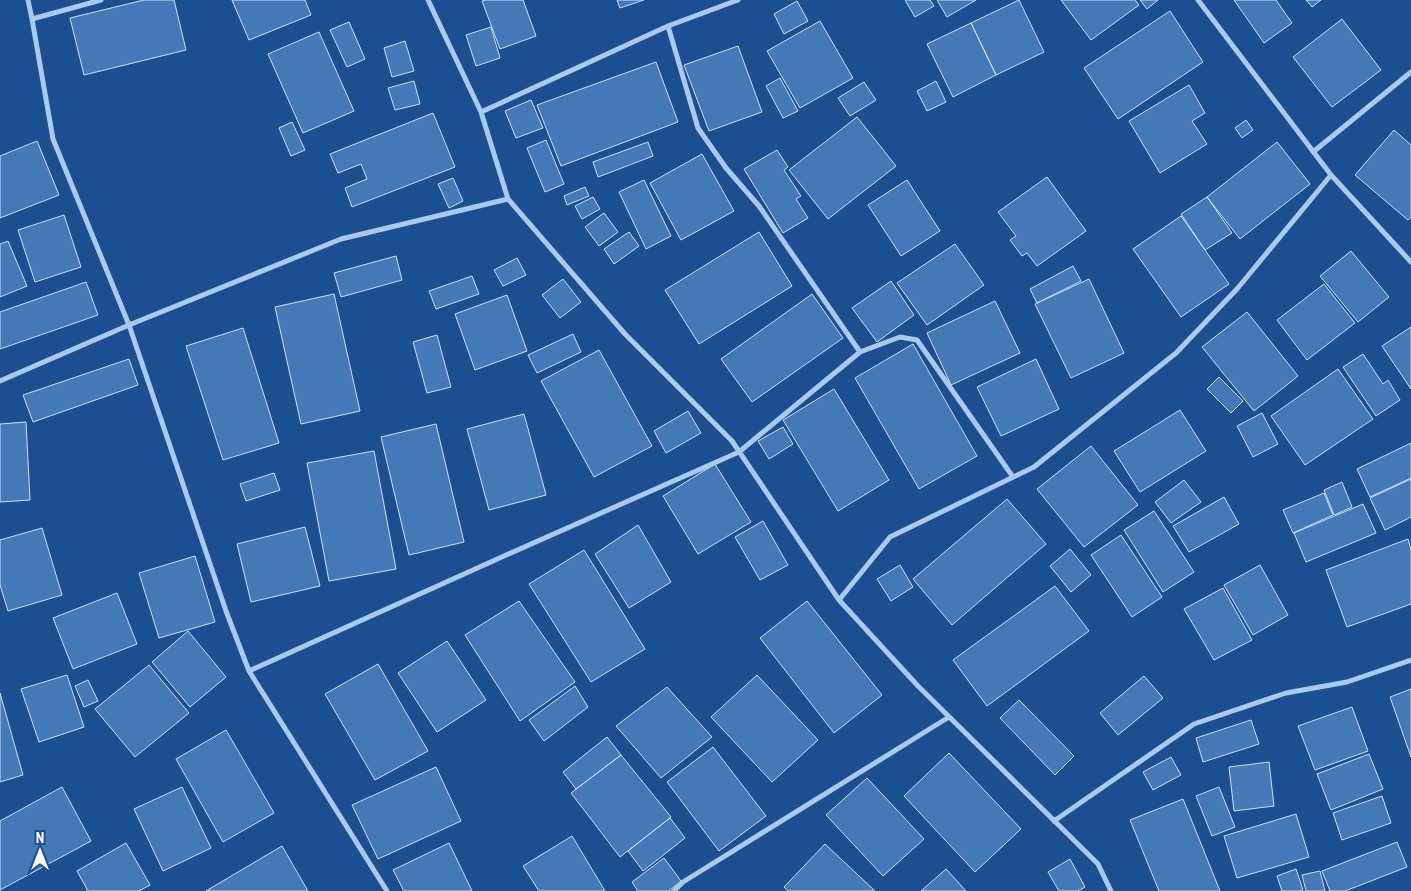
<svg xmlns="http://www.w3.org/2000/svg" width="1411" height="891" font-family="'Roboto Condensed',sans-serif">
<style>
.building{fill:#4478b7;stroke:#cfe3fa}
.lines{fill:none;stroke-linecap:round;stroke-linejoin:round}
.street{stroke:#a9c9ee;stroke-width:5}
</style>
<rect width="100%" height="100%" fill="#1b4f8f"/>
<path class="building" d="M144,0H174L186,50L84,75L70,18Z
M232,0H305L311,15L249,40Z
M486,0H523L536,36L500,49L482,1Z
M617,0H644L620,8Z
M905,0H930L934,6L915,17Z
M937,0H976L947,17Z
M1019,0L1044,52L996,75L971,23Z
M1061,0H1135L1139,5L1091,40Z
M1140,0H1158L1147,9Z
M1234,0H1276L1292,23L1264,43Z
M1306,0H1321L1312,7Z
M797,1L808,21L784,34L774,14Z
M1170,11L1203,62L1118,119L1084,68Z
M1342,19L1381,70L1332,107L1293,57Z
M820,21L853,78L800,108L767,51Z
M349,22L365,59L347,67L330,30Z
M971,23L996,75L953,97L927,44Z
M491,27L500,58L476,66L466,35Z
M319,32L354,111L303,133L268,54Z
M405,41L414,71L392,77L384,48Z
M738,46L762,112L709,131L684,65Z
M656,62L678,122L561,166L537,105Z
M780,78L798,111L783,118L766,86Z
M414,81L420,104L395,110L388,88Z
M936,81L946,102L927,111L917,91Z
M864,82L876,100L850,116L838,98Z
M1189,85L1205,113L1192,121L1207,144L1160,173L1129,121Z
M531,100L543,128L516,138L505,111Z
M433,113L455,167L352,207L345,188L367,179L361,164L338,173L330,154Z
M857,117L896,166L828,219L789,170Z
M1246,120L1253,130L1242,138L1235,128Z
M292,122L305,150L291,156L279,128Z
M1394,130L1411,145V217L1408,220L1355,175Z
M546,140L564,184L545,192L527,148Z
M37,141L59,195L0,218V156Z
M648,142L653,156L598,177L593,162Z
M1277,142L1310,184L1240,239L1207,197Z
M777,150L788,167L784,170L801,196L796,199L808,218L783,233L744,169Z
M702,154L734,211L681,240L650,183Z
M1047,177L1086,231L1037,266L1027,253L1022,256L1010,240L1016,236L998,212Z
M453,178L463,201L449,208L438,184Z
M644,180L671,236L646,249L619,192Z
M907,180L940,231L901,256L868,205Z
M585,187L589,196L567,205L564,196Z
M593,197L600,209L582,219L575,206Z
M1207,197L1232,233L1205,250L1181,214Z
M604,213L618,232L599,246L585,227Z
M64,215L81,267L35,282L18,230Z
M1181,216L1229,284L1181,317L1133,249Z
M629,232L639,246L614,264L604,249Z
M759,232L792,286L699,344L665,290Z
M8,241L27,286L0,297V244Z
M955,244L984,285L927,325L897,283Z
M1351,251L1389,297L1358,322L1320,276Z
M396,256L402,280L341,297L334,273Z
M517,258L526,275L503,286L494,270Z
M1073,266L1081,281L1037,303L1030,289Z
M472,276L479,294L436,309L429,291Z
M563,279L581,302L560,318L542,295Z
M1089,279L1124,353L1071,378L1035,304Z
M891,281L914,315L877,342L852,308Z
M86,282L98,315L0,349V312Z
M1324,284L1355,323L1307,360L1277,320Z
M334,294L360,411L301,424L275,307Z
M812,294L843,338L752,402L721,359Z
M507,295L527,351L475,370L455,314Z
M995,301L1020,353L951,385L927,333Z
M1247,312L1298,376L1254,411L1202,347Z
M1411,327V389L1382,346Z
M243,328L279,443L223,460L186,346Z
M573,334L581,352L537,373L528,355Z
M437,335L451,387L427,393L413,342Z
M913,344L977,456L919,489L855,378Z
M599,350L652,446L594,477L541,381Z
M1363,354L1383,384L1388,380L1400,400L1376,416L1343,367Z
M129,359L138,385L33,422L23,395Z
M1036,359L1059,409L1001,436L977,387Z
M1338,369L1373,419L1305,465L1271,416Z
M1219,377L1243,401L1231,413L1207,389Z
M834,389L889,480L838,511L783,420Z
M1180,410L1206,451L1140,492L1114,451Z
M688,411L701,433L666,453L654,431Z
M1262,413L1278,444L1253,457L1237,426Z
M524,414L546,495L489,510L467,429Z
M26,422L30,500L0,502V424Z
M436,424L464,542L409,555L381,437Z
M783,427L793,444L769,459L758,441Z
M1411,443V478L1370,497L1357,469Z
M1091,446L1138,505L1084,547L1037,489Z
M374,451L396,569L329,581L307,463Z
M715,464L751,522L698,554L663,496Z
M274,473L280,490L246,501L240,484Z
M1411,479V517L1385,530L1370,498Z
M1184,480L1201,502L1171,523L1155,502Z
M1342,482L1352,507L1334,515L1324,490Z
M1324,493L1333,515L1293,533L1283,510Z
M1224,497L1239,524L1189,552L1173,526Z
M1007,499L1046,544L952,625L913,579Z
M1363,504L1376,533L1306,562L1294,533Z
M1154,511L1194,572L1163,592L1124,530Z
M763,521L788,565L760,580L735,537Z
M638,525L671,582L629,608L595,554Z
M305,527L320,586L251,602L237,544Z
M42,528L62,595L8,611L0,585V540Z
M1121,535L1162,597L1132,617L1091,555Z
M1408,539L1411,549V604L1347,627L1326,570Z
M1070,549L1091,575L1071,592L1050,566Z
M584,550L645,649L591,682L529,584Z
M195,556L215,622L159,638L139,573Z
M900,565L913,587L891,601L877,579Z
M1260,565L1288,615L1253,635L1224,585Z
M1055,586L1089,631L987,706L953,660Z
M1223,588L1252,640L1214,660L1184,609Z
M117,593L137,644L73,669L53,618Z
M519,601L575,682L520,721L465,635Z
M807,601L882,695L834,733L760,638Z
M188,631L226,677L190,707L152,662Z
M447,641L486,700L437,732L398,673Z
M378,664L428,751L375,780L325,694Z
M149,665L189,713L135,757L95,709Z
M67,675L84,727L39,742L21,689Z
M757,675L818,740L772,782L711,717Z
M1144,676L1163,698L1118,735L1100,713Z
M88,680L98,701L84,707L75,686Z
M575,686L588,707L544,741L529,720Z
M667,687L712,737L661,778L616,726Z
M1411,689V757L1390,697Z
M0,693L23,775L0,782Z
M1019,700L1074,756L1055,775L1000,718Z
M1352,707L1368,751L1315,770L1298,726Z
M1251,720L1259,744L1203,762L1196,738Z
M226,730L274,813L223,842L176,759Z
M607,737L621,755L576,789L563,772Z
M713,747L766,816L719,851L667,782Z
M949,753L1021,829L975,872L904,796Z
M1369,754L1383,789L1331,810L1317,774Z
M621,755L671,817L620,857L571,793Z
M1171,757L1181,775L1153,790L1143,772Z
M1269,762L1274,806L1234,811L1229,767Z
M436,767L461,821L378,859L352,805Z
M867,778L924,839L883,876L826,815Z
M62,787L91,841L0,890V821Z
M182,787L211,848L163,871L134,809Z
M1219,787L1235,827L1212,836L1196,796Z
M1382,796L1391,823L1342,840L1333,813Z
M1183,799L1220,891H1159L1130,820Z
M1296,814L1309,857L1237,878L1224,836Z
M670,818L685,838L643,871L628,851Z
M572,836L605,891H539L523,866Z
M1397,842L1407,867L1345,891H1330L1322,871Z
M126,843L150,885L139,891H88L77,871Z
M449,843L472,891H404L393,870Z
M825,844L875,891H788L784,887Z
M282,846L308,891H206Z
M664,858L681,881L669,891H638L632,882Z
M1070,859L1085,887L1078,891H1059L1048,872Z
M946,869L966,891H921Z
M1296,869L1303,890L1299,891H1282L1277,876Z
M1320,871L1325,891H1306L1302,875Z"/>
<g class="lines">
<path class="street" d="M28,0L32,19L53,139L129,325L226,611L249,671L387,891
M428,0L481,112L508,199L625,334L732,441L839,600L918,686L1098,864L1111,891
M1198,0L1331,175L1411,262
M32,19L101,0
M668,26L698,128L726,168L759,206L860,352
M481,112L668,26L738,0
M1313,152L1411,72
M0,381L129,325L341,239L508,199
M839,600L890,537L1034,467L1176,353L1237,289L1331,175
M249,671L504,556L739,452L860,352L900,337L917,340L1013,477
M1054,821L1194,724L1286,693L1347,682L1411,660
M674,891L683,882L949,717"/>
</g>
<g transform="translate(40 851)" stroke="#1b4f8f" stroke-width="4" paint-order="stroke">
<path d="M0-4L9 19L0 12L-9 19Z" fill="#ffffff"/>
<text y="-8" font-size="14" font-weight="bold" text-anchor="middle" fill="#ffffff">N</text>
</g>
</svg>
